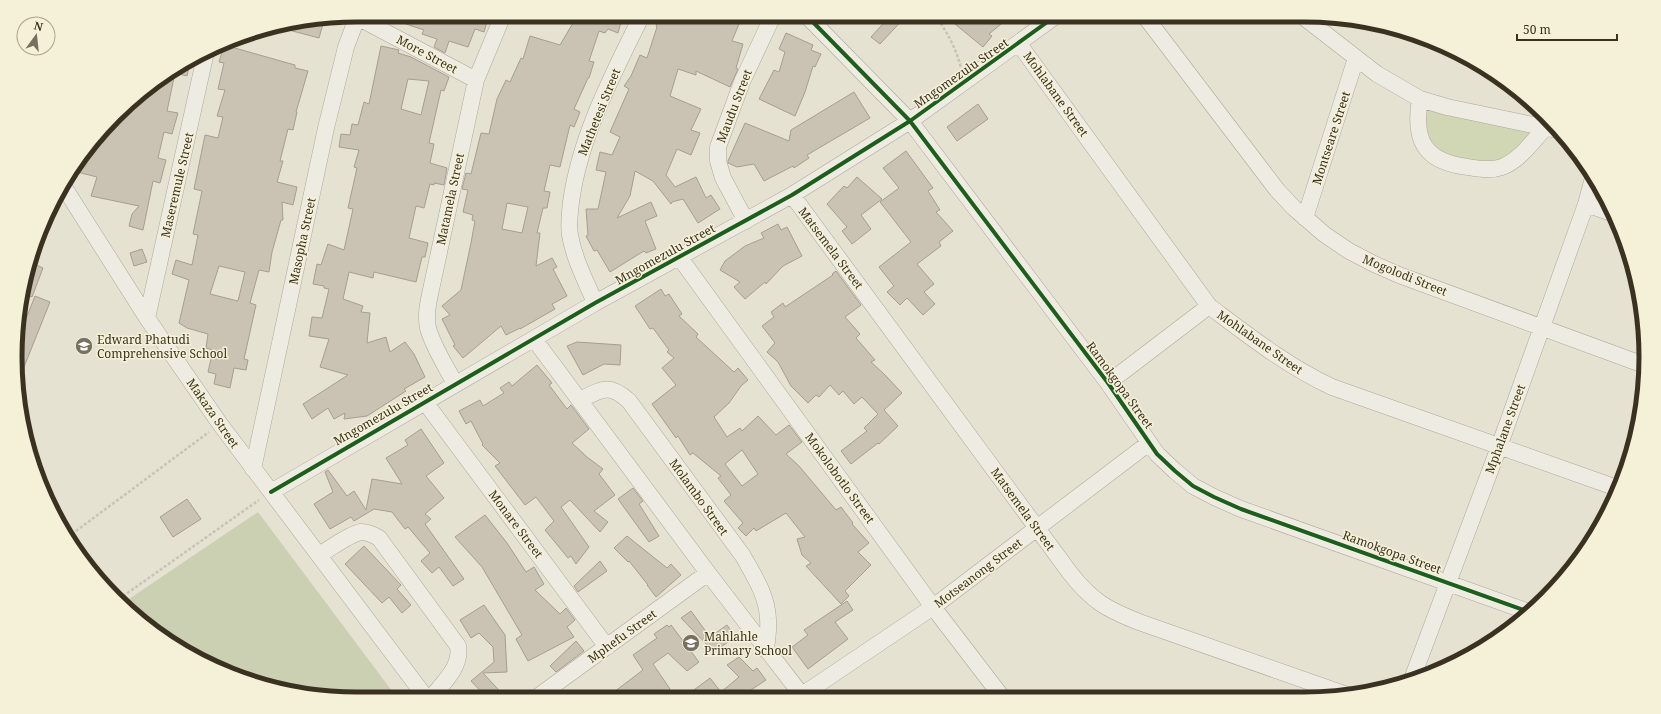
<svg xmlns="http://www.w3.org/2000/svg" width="1661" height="714" font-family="'Noto Serif',serif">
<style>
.green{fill:#d1d6b4}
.cemetery{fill:#ccd0b3}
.building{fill:#cac2b2;stroke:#a69e90;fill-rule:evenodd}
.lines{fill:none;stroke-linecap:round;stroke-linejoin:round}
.minor-casing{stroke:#aca799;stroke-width:17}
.path{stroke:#c7c3b9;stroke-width:2.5;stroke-dasharray:3 2;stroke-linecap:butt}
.minor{stroke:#eeece2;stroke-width:16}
.cycleway-casing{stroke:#f5f1d8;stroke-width:6}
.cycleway{stroke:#1b5e20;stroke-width:4}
.labels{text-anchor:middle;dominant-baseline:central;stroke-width:3;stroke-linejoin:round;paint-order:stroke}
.street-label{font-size:12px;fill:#3b3121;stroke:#f5f1d8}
.poi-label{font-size:12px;fill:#3b3121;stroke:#f5f1d8;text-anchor:start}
.rim{fill:none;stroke:#3b3121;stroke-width:5}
</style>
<rect width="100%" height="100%" fill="#e6e2d1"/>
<path class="green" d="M1425,109L1531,132L1511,157L1493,163L1463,160L1436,149L1426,131Z"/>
<path class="cemetery" d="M258,512L398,699H357L247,681L186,653L132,614L123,603Z"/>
<path class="building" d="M385,15H489L484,32L475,29L468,47L449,41L445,53L434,47L437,39L422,34L424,30L385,17Z
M555,15H623L620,21L621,22L618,33L608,29L605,33L599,31L589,61L594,62L589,78H588L574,109L580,112L574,127L570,125L560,167L550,165L544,191L550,192L547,208H543L537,233H540L536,266L552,258L557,267L553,269L567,296L552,304L555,309L520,329V328L506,335L501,326L463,358L453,346L455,345L442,319L450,315L442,306L461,290L471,243L475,221L472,220L473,215L463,212L468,190L462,189L466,173L471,174L481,133L489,134L497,99L506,80L510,82L521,58L523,59L530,36L560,45L573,23ZM507,203L528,207L522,233L502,229Z
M661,15H700L724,24L727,15L741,19L732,41L743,44L736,68L738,69L730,87L696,71V75L678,69L670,96L701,109L691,130L700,133L691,155L677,149L666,175L675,187L696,177L706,198L711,195L720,209L698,223L683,199L672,202L671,204L653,181L635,171L630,196L617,218L651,202L657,216L645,221L656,249L646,253L644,251L610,272L597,250L594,251L586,236L588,235L586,209H598L606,172L596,170L600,152L612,155L620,137L610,132L629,89L624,86L631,76L640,55L647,58L657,27L656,26Z
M891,15H907L880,44L871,37Z
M944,15H1012L989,34L992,36L983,47Z
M324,20L319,38L281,28L303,24Z
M786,33L813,45L811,50L821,54L815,67L813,66L805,92L795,116L759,99L774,70L779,72L785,52L779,49Z
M224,45L295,65V68L308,71L296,112H297L293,130L288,129L280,161H283L277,182L297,187L293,205L282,202L283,220H281L272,252L269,272L259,270L250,303L256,305L244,359L248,360L246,370L234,368L230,388L214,384L216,374L208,372L213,350L206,348L208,334L187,328L179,323L189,280L172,274L176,260L192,265L198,235L193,234L202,191L194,189L205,135L218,138L223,117L217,116L225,90L218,89L224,63L219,62ZM219,266L245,272L238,301L210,294Z
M381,46L399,50L398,53L411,57L449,77L444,91L441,90L429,143L434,144L430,163L447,168L444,185L434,183V185L430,184L424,208L416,206L409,238L428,243L425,257H422L416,282L374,272L373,278L349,272L343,299L363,306L361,312L370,313L367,343L386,337L390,352L405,342L414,354L425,377L404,389L406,391L367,416L344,419L345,413L334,419L328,408L312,419L303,404L348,375L320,367L329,339L309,336L312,317L322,318L329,289L324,288V286L313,284L317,264L321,265L328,244L344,250L353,209L348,208L357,168L354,167L359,150L339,147L341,134L350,135L352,124L358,125L364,102L369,104ZM408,79L429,81L421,115L401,109Z
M191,58L187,76L175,73L167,111L178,113L172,134L164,132L158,158L166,160L160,183L153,181L143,230L129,226L132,214L139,206L91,196L97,177L73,171L132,100Z
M854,92L870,118L807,155L809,158L794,168L793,166L764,181L754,164L737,167L728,163V161L745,123L789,141L791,130Z
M978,104L988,119L957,141L947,127Z
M906,151L933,188L928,191L940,210L936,212L953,231L939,242L941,246L917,264L934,284L924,292L935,304L923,315L907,298L900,305L887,292L894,286L879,267L911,242L880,202L899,188L883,168Z
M857,177L882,199L861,215L871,229L852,244L842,231L847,227L827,204L844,186L847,188Z
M778,224L781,230L787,227L802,256L783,266L766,284L765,282L745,299L734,287L740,282L720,270L725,261L745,246L764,238L761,233Z
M142,249L147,262L134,266L130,253Z
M34,264L43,268L32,297L22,293Z
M836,271L861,305L845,317L860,334L856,338L875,360L871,362L885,375L902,393L884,410L898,426L879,444L878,443L851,464L841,451L867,431L864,428L878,414L862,397L854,404L843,391L839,395L830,385L819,397L816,395L808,403L791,386L778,362L767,352L775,343L762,326L774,317L771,312L783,303L785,307L833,275L832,274Z
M661,289L665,296L669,294L682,314L679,316L698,334L696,337L734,372L738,368L748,380L741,386L729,403L714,417L727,437L740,428L742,431L758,416L776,435L789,425L802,442L786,454L799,466L836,510L841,507L853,523L852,524L869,543L858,552L871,565L845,591L849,596L841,604L806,566L811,563L802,555L797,539L805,537L786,513L756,531L754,528L746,536L738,528L743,523L724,501L731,495L718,478L721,476L693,453L690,455L678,436L676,438L652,404L676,385L662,368L674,358L667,352L669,350L653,328L650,329L635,306ZM742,450L758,474L742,486L725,464Z
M35,296L50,302L20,377L19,376L20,334Z
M577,342L621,345L620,365L604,364L583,375L567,346Z
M537,365L552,383L549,385L567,409L571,405L589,429L572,443L587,457L603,469L599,474L615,495L594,511L608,522L600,532L570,500L561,507L589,547L576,564L571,556L568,558L545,530L554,521L536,497L525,505L495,466L500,463L482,445L483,444L471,421L466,424L459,411L480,400L483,406L504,393L500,388L509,382L512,386Z
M421,429L444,463L426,476L444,498L425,514L431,519L425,524L464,579L453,586L439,567L432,573L421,561L430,553L408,527L405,529L392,512L374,509L354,521L351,517L330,529L314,504L333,492L325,472L328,470L347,496L354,491L366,510L372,479L402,484L386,458L408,445L405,440Z
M633,488L643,501L639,504L659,536L649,542L618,499Z
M187,499L201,519L173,537L160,517Z
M485,515L507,543L526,572L534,567L544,584L535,590L560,614L566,608L575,620L567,627L574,637L528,661L516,639L522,635L482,567L455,537Z
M627,536L667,568L671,564L681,575L656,597L647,585H648L629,561L628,562L614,548Z
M364,546L401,585L397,589L411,605L402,613L389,597L382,603L345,564Z
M600,561L607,571L578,592L574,586Z
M847,601L853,610L835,622L848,639L808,669L792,647L808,635L804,630Z
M484,605L505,635L507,672L483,673L507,699H488L471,681L494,662L493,647L479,633L471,638L460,620Z
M691,611L710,637L727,625L735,637L714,652L681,618Z
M667,625L669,627L671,625L699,662L687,671L668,653L653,664L670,689L661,698H606L643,670L633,655L657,638L654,634Z
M576,641L584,651L556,672L550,666Z
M739,657L753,671L757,668L766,680L739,698H683L710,678L721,692L739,677L727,665Z"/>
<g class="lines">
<defs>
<path id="minor" d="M806,15L910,121L1108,383L1157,454L1175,471L1193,486L1214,497L1241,509L1529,612
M1144,15L1277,190L1294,208L1324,234L1349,251L1374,264L1399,275L1644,365
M1301,15L1377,74L1420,99L1447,107L1557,130
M357,17L476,80
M1019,44L1209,306C1249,336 1287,366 1332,387L1617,488
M1420,99C1413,140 1424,162 1468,167C1479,169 1491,171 1502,167C1520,160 1532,142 1545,128
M62,184L147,318L220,424L427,699
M792,195L1070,573C1092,601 1106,609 1139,622L1350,696
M1586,204L1614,214
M1305,218L1356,58
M746,221L723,178L718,161V147L742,82L770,22L774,15
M680,258L933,607L1002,697
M595,303C586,281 574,259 570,235C568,224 570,213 571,202C580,136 613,74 642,15
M147,318L206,52
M534,339L708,573L804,698
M1108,383L1209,306
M455,384C446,366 433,347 428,328C425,314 429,299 432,285L476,80L503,15
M580,400C602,389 609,383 629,401L743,556C754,576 767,595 768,619C769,629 767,640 766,650
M425,402L607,647
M253,469L326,128L346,47L358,15
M271,492L595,303L792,195L910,121L1057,15
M319,555C330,549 349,534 361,532C367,532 374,535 379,538L458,646C462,667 442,684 430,699
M1412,679L1499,447L1586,204L1593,178
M802,695L933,607L1149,443
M536,698L708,573"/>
</defs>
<use href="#minor" class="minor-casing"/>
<path class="path" d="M935,15C947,32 956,48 961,68
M68,537L209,432
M119,599L259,500"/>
<use href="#minor" class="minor"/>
<defs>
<path id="cycleway" d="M806,15L910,121L1108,383L1157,454L1175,471L1193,486L1214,497L1241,509L1529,612
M271,492L595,303L792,195L910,121L1057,15"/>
</defs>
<use href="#cycleway" class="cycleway-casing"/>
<use href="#cycleway" class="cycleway"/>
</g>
<defs>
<symbol id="school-disc" viewBox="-11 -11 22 22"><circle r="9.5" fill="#776f5f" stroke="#f5f1d8"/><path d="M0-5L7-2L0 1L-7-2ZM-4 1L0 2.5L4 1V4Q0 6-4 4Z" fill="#fff"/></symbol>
</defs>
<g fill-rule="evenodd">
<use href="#school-disc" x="74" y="336" width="20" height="20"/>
<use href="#school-disc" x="681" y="633" width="20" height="20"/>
</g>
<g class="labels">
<g class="street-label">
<text transform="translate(427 54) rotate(28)">More Street</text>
<text transform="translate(961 73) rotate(-35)">Mngomezulu Street</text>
<text transform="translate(1056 94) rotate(54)">Mohlabane Street</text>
<text transform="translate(734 106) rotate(-69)">Maudu Street</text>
<text transform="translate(599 112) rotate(-68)">Mathetesi Street</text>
<text transform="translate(1331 138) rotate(-72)">Montseare Street</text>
<text transform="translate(177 185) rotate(-77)">Maseremule Street</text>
<text transform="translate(450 199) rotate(-78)">Matamela Street</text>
<text transform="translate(302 241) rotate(-78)">Masopha Street</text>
<text transform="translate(831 248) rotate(53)">Matsemela Street</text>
<text transform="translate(665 254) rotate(-29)">Mngomezulu Street</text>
<text transform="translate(1405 275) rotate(22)">Mogolodi Street</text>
<text transform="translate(1260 342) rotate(35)">Mohlabane Street</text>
<text transform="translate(1120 385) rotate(54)">Ramokgopa Street</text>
<text transform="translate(213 413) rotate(55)">Makaza Street</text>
<text transform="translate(383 414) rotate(-30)">Mngomezulu Street</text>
<text transform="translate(1505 429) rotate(-70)">Mphalane Street</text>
<text transform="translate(840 478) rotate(54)">Mokolobotlo Street</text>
<text transform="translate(699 497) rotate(54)">Molambo Street</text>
<text transform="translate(1023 509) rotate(54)">Matsemela Street</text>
<text transform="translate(516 524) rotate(53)">Monare Street</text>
<text transform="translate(1392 552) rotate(20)">Ramokgopa Street</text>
<text transform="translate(978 573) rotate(-37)">Motseanong Street</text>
<text transform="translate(622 636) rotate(-36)">Mphefu Street</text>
</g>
<g class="poi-label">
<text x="97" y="339">Edward Phatudi<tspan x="97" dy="14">Comprehensive School</tspan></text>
<text x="704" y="636">Mahlahle<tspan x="704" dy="14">Primary School</tspan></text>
</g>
</g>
<path d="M0 0H1661V714H0ZM357 22H1304A335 335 0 0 1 1639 357V357A335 335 0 0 1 1304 692H357A335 335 0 0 1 22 357V357A335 335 0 0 1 357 22Z" fill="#f5f1d8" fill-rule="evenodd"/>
<path class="rim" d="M357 22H1304A335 335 0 0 1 1639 357V357A335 335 0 0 1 1304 692H357A335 335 0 0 1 22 357V357A335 335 0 0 1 357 22Z"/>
<g transform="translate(36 36) rotate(15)"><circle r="19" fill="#f5f1d8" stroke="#aba48f"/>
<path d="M0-3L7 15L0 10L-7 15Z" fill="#776f5f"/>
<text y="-6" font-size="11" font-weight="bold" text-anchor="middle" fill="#3b3121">N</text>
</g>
<path d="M1517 34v6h100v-6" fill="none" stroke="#3b3121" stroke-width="2"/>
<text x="1523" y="34" font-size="12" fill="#3b3121" stroke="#f5f1d8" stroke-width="3" paint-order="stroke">50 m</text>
</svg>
